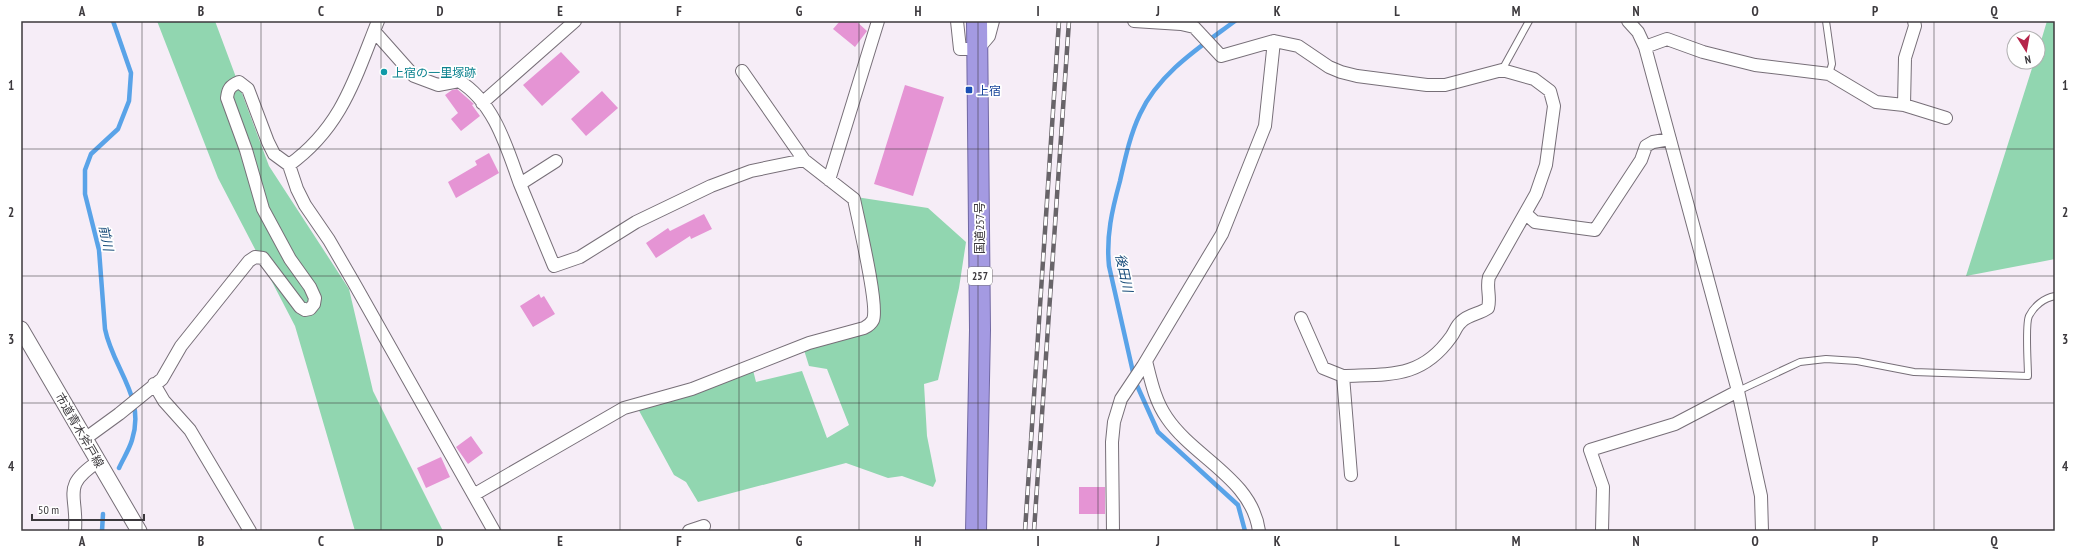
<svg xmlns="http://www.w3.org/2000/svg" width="2076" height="552" font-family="'PT Sans Narrow','Noto Sans JP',sans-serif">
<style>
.green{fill:#91d6b0}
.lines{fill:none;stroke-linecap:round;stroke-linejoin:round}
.stream{stroke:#59a3e8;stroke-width:4.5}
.building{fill:#e594d4}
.service-casing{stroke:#776f78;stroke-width:8}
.minor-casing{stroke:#776f78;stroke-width:14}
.tertiary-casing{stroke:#776f78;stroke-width:17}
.trunk-casing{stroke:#7168a3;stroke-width:22}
.service{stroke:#fff;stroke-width:6}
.minor{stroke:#fff;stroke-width:12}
.tertiary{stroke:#fff;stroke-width:15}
.trunk{stroke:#a49ae2;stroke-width:20}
.rail-casing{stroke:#686469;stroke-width:4.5}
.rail{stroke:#fff;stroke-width:3;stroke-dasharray:9;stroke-linecap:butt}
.grid{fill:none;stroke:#3c393d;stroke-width:1;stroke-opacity:0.55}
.culture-dot{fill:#0f9aa8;stroke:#fff;stroke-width:1.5}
.transit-dot{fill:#1a4fb4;stroke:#fff;stroke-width:1.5}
.labels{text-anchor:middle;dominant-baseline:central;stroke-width:3.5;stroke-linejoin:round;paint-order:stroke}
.shield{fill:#fff;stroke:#767477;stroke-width:1}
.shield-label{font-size:11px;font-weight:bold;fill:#3c393d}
.culture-label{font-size:12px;fill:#0d838f;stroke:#fff;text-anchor:start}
.transit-label{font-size:12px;fill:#164399;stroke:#fff;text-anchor:start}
.street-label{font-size:12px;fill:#3c393d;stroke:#fff}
.water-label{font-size:13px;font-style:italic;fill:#174b79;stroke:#fff}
.neatline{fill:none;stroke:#3c393d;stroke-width:1.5}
.grid-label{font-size:13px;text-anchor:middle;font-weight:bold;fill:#3c393d}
</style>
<rect width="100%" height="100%" fill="#f6edf7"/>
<path class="green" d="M157,21H215L269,166L349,289L373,391L443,531H355L295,326L218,178Z
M2047,21H2055V259L1966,276L2034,62H2038V51Z
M856,197L928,208L966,242L959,288L938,380L924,384L927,436L936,481L933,487L902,476L888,478L846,463L698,502L686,482L674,475L637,407L734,379L753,370L756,382L802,371L827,438L849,425L827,369L809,366L804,350L866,332L879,322L874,275Z"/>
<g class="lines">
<path class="stream" d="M113,21L131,73L129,101L118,129L91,154L85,170V194L99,250L105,329C113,369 146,397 132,440C129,450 123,459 119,468
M1235,21C1200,47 1159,73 1140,114C1130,135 1125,159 1120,181C1112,210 1106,236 1109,266L1135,381L1158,432L1238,505L1245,531
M102,531L103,514"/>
</g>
<path class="building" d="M840,21H856L867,31L855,47L833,29Z
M561,52L580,72L542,106L523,85Z
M905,85L944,97L913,196L874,184Z
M457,89L474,104L472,105L480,116L461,131L451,119L458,113L445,95L452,90Z
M602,91L618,108L586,136L571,119Z
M489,153L499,173L456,198L448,182L477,165L475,161Z
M704,214L712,229L691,239L690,236L656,258L646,243L668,228L670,231Z
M539,294L541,298L544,296L555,314L533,327L520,306Z
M471,436L483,453L468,464L456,447Z
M441,457L450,477L426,488L417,468Z
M1079,487H1105V514H1079Z"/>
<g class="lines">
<defs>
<path id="service" d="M1826,21L1832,64L1829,74
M1502,70L1529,21
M1738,391L1800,362L1826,359L1857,361L1914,372L2028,376C2028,365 2025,324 2029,316C2034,306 2044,298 2055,296"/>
<path id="minor" d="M957,21L960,49H978L989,36L993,21
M1134,21L1181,24L1194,27L1221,56L1274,41L1298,46L1329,67L1341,72L1357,76L1427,85H1445L1502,70L1534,79L1550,91L1554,106L1546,165L1536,194L1489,277C1486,288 1491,297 1488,308C1480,314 1468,314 1461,322C1456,326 1455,332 1451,337C1421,379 1389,374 1343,376L1351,475
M1628,21L1638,32L1645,47L1738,391L1761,496L1762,531
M374,31L414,76L438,85L459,81C494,102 507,148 520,184L556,161
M1645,47L1667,39L1703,52L1755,65L1829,74L1876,102L1904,105L1946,118
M742,71L804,160
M482,103L575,21
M1904,105L1905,58L1915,26L1914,21
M289,165C342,127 355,78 378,21
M829,180L878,21
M1526,214L1535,222L1595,230L1641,160L1646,146L1653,142L1670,139
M1301,318L1323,368L1343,376
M1146,361C1151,381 1155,401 1167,418C1194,458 1252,479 1259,531
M154,384L164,401L190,430L250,531
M86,438L119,414L162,379L181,346L249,261L255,257L263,258L300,307L305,310L310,309L314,304L315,298L310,287L290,259L263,209L246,150L227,98C228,89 230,86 239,82L248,89L268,142L274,154L289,165L297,189L305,205L329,240L354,283L494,531
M475,494L624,408L692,389L809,343L864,328C868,326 871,324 873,320C879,306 858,219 854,199L804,160L751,171L711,186L636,222L580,257L554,266L520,184
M75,531C78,493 60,487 99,461
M689,531L704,526
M1113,531L1112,442L1114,422L1121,399L1143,366L1222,234L1265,126L1274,41
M1602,531L1603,487L1590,450L1675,424L1738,391"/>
<path id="tertiary" d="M21,329L139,531"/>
<path id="trunk" d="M976,531L980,330L977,21"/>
</defs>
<use href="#service" class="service-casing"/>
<use href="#minor" class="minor-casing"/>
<use href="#tertiary" class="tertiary-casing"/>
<use href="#trunk" class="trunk-casing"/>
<use href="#service" class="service"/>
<use href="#minor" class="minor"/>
<use href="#tertiary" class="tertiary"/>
<use href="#trunk" class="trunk"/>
<defs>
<path id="rail" d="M1025,531L1059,21
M1034,531L1069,21"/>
</defs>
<use href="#rail" class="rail-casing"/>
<use href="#rail" class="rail"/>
</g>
<path class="grid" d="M142,21V531M261,21V531M381,21V531M500,21V531M620,21V531M739,21V531M859,21V531M978,21V531M1098,21V531M1217,21V531M1337,21V531M1456,21V531M1576,21V531M1695,21V531M1815,21V531M1934,21V531M21,149H2055M21,276H2055M21,403H2055"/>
<circle class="culture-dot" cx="384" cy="72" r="4"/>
<rect class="transit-dot" x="965" y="86" width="8" height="8" rx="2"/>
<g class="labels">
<rect class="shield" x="968" y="267" width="24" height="18" rx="3"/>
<g class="shield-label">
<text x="980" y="276">257</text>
</g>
<g class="culture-label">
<text x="392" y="72">上宿の一里塚跡</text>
</g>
<g class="transit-label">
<text x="977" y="90">上宿</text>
</g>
<g class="street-label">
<text transform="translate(979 228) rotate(-90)">国道257号</text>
<text transform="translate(80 430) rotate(60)">市道青木斧戸線</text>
</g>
<g class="water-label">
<text transform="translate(106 238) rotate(78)">前川</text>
<text transform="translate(1124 273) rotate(78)">後田川</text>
</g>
</g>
<rect width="2076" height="552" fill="none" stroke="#ffffff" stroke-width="44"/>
<g transform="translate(2026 50) rotate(169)"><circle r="19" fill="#ffffff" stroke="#b1b0b1"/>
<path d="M0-3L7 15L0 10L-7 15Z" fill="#b5244a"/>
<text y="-6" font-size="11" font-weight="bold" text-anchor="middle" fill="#3c393d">N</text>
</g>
<path d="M32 514v6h112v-6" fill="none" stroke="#3c393d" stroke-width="2"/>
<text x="38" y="514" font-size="12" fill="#3c393d" stroke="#ffffff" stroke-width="3" paint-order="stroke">50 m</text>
<rect x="22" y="22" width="2032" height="508" class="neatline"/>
<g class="grid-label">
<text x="82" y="16">A</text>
<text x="201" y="16">B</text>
<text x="321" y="16">C</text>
<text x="440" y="16">D</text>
<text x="560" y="16">E</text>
<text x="679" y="16">F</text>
<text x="799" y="16">G</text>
<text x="918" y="16">H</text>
<text x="1038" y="16">I</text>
<text x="1158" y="16">J</text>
<text x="1277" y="16">K</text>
<text x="1397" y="16">L</text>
<text x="1516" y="16">M</text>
<text x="1636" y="16">N</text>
<text x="1755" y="16">O</text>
<text x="1875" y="16">P</text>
<text x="1994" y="16">Q</text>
<text x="11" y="90">1</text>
<text x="2065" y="90">1</text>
<text x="11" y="217">2</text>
<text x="2065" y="217">2</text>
<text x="11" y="344">3</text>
<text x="2065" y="344">3</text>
<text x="11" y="471">4</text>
<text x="2065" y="471">4</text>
<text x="82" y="546">A</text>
<text x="201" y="546">B</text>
<text x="321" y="546">C</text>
<text x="440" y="546">D</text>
<text x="560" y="546">E</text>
<text x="679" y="546">F</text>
<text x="799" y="546">G</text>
<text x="918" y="546">H</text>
<text x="1038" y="546">I</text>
<text x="1158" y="546">J</text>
<text x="1277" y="546">K</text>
<text x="1397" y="546">L</text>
<text x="1516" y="546">M</text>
<text x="1636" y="546">N</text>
<text x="1755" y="546">O</text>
<text x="1875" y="546">P</text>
<text x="1994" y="546">Q</text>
</g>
</svg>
